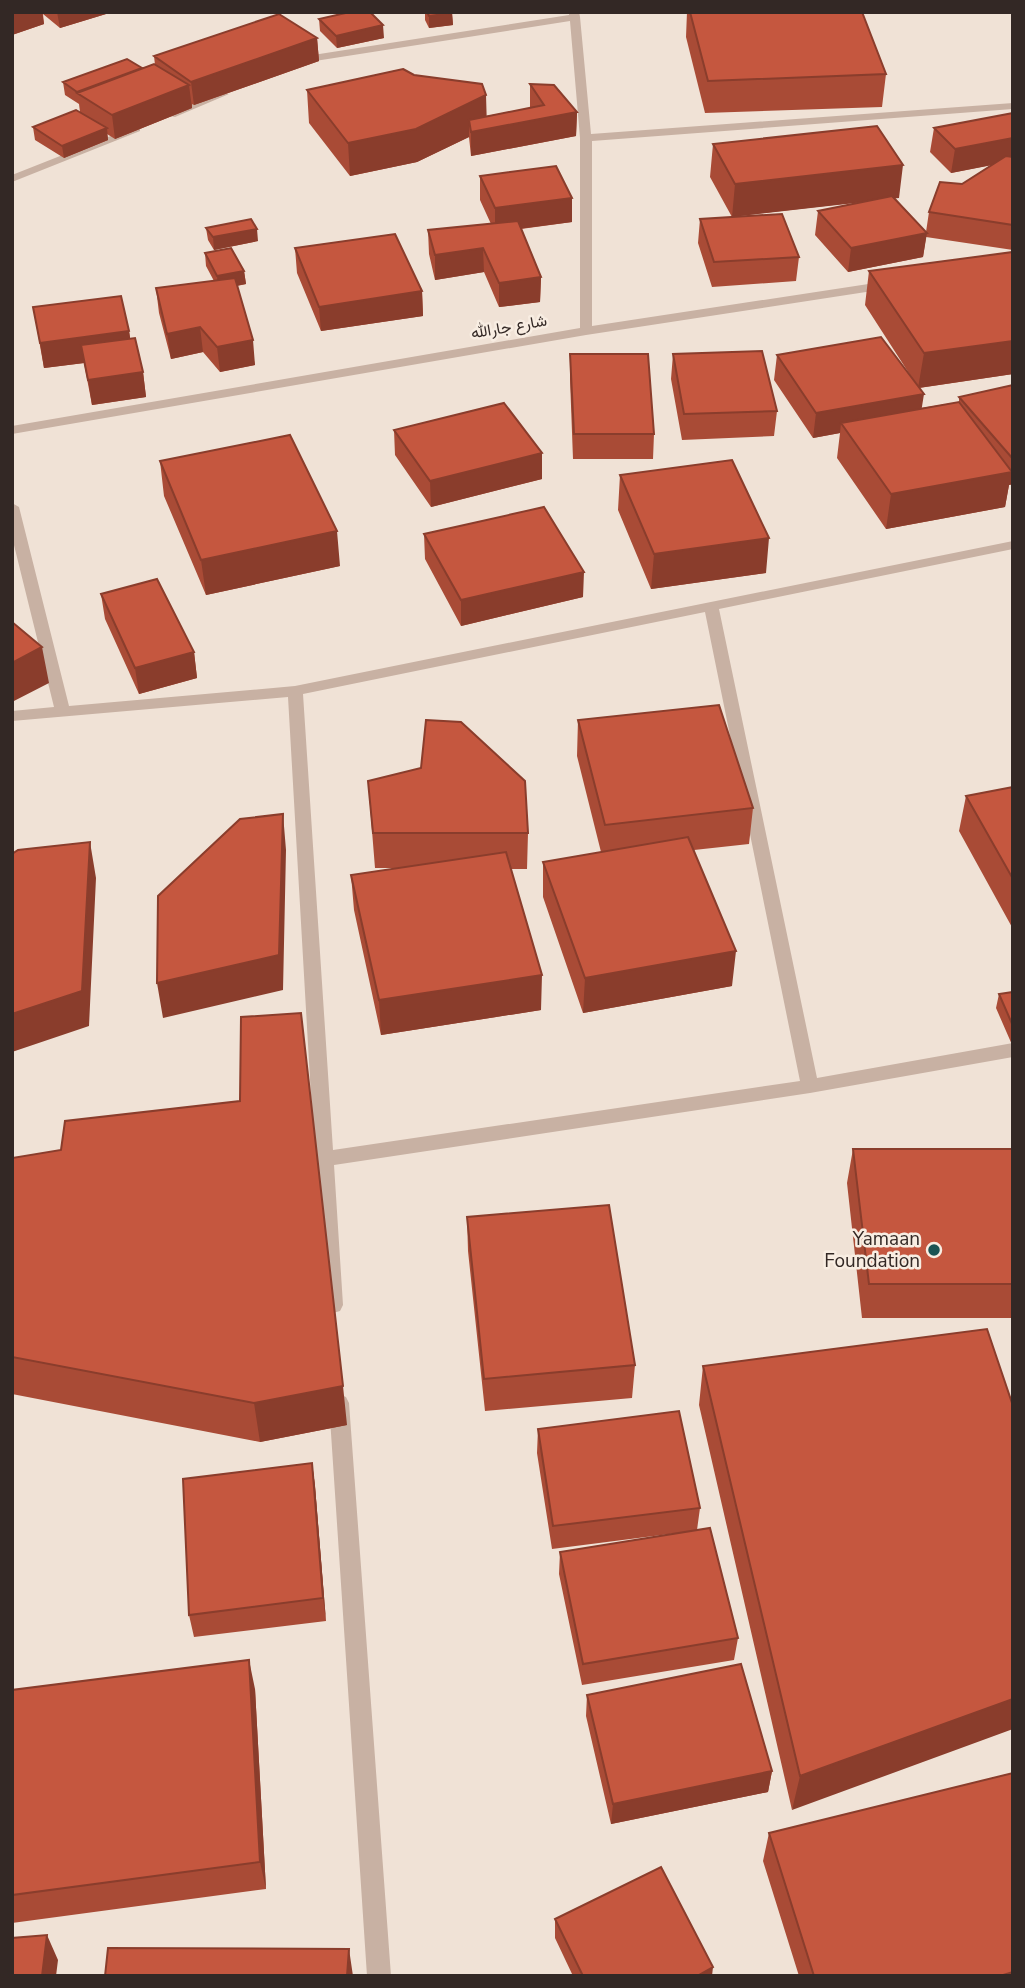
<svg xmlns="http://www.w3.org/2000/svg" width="1025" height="1988" font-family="'Nunito Sans',Vazirmatn,sans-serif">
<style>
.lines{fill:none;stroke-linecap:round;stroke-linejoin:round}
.street{fill:#c8b1a3;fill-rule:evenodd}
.wall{fill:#a94b36}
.shaded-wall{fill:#8a3d2c}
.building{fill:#c5573f;stroke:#8a3d2c;stroke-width:2}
.poi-dot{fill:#1b5353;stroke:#f8ede2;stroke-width:2.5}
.labels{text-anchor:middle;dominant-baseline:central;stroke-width:5;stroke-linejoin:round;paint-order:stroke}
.far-street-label{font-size:16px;fill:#332825;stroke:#f8ede2}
.poi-label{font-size:19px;fill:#332825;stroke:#f8ede2;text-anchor:end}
</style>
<rect width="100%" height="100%" fill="#f0e2d6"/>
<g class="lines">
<path class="street" d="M569,12H579L580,17L591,134L1013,103V109L592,141V326L888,281L892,282V288L586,335L12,434V426L580,328V138L570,21L315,61L298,67L293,64L313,55L569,15Z
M219,92L229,94L175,117L165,115Z
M136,126L140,127V131L12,182V175Z
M12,503L19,507L69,706L295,686L1013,541V549L719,609L817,1078L1013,1043V1057L810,1093L334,1165L343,1305L340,1311L333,1313L326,1311L323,1305L288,697L12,721V711L54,707L12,537ZM705,612L800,1081L333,1150L303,694Z
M339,1394L346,1397L349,1403L391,1976H367L329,1403L332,1397Z"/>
</g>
<path class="wall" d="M12,12H105L106,14L60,28L43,14L44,24L12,35Z
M425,12L452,13L453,25L429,28L425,20Z
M687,12H862L886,74L882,107L705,113L686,37Z
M319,19L384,38L337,48L320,31Z
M317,38L319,61L194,105L192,104V108L115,139L107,134L108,140L64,158L35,140L33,127L80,112L79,104L65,95L63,82L142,69L155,65L154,56Z
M414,75L486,95V116L530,108V84L577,112L576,136L471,156L469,137L417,162L350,176L309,123L307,90Z
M1013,113V250L926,237L923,257L848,272L815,235L818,211L860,202L738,216L799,257L796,281L712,287L698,243L700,219L732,217L710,177L713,144L899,198H895L926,232L929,212L962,184L991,165L951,173L930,152L934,128Z
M480,176L572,222L521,229L541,277L540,302L499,307L484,272L435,280L429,254L428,230L491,224L480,200Z
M206,228L258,241L214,250L208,240Z
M295,248L422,291L423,316L321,331L297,273Z
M1013,252V374L919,388L921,408L959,402V397L1013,385V484L1009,485L1005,507L886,529L837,458L840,433L813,438L774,380L777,355L912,378L865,305L869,271Z
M205,253L244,271L246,284L237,286L255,365L220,372L203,352L171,359L159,313L156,288L214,281L206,266Z
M33,307L129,331L130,338L143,372L146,397L92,405L84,363L44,368Z
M570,354L654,434L653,459H573L570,379Z
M673,354L777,411L774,436L682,440L671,379Z
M394,430L542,479L431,507L395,455Z
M160,461L340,566L206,595L164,496Z
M620,475L766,573L651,589L618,510Z
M424,534L583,597L461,626L425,559Z
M101,594L194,652L197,678L139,694L105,619Z
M578,720L753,808L749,844L694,850L732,986L583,1013L543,897V862L601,852L577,756Z
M368,781L528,833L527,869H511L541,1010L381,1035L354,910L351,875L397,868H375Z
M1013,787V929L959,831L966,796Z
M1013,992V1047L996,1008L999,994Z
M853,1149H1013V1318H862L847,1183Z
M12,1158L347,1425L260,1442L12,1394Z
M467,1217L635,1365L632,1398L485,1411L468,1251Z
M987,1329L792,1810L699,1405L703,1366Z
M538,1429L700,1508L697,1530L738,1638L734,1660L582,1685L559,1574L560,1552L685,1532L552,1549L537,1453Z
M312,1463L315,1486L326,1621L194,1637L189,1615Z
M255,1689L266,1889L12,1923V1690Z
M587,1695L772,1771L768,1792L611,1824L586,1716Z
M769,1833L1013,1976H799L763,1861Z
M555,1919L712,1976H573L555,1938Z"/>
<path class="shaded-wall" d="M12,12H42L44,24L12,35Z
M57,12H105L106,14L60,28Z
M452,13L453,25L429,28V16Z
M383,25L384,38L337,48L336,36Z
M317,38L319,61L194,105L191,82Z
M189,85L192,108L115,139L112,115Z
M486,95L487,128L577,112L576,136L471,156V132L469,120V137L417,162L350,176L348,143Z
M107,128L108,140L64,158L62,146Z
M1013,138V161L951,173L955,149Z
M903,165L899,198L732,217L735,184Z
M572,198V222L495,232V208Z
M257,229L258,241L214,250L213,237Z
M927,233L923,257L848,272L851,248Z
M483,248L484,272L435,280V255Z
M244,271L246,284L218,289L217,276Z
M541,277L540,302L499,307V283Z
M422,291L423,316L321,331L319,307Z
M200,327L203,352L171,359L167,334Z
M129,331L133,356L81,345L84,363L44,368L40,343Z
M253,340L255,365L220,372L217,347Z
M1013,341V374L918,388L924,353Z
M143,372L146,397L92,405L88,380Z
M924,394L920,419L841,423L840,433L813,438L816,413Z
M542,453V479L431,507L430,481Z
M1013,466V484L1009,485L1005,507L886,529L891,494L1012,472Z
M337,531L340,566L206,595L201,560Z
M769,538L766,573L651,589L654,554Z
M584,572L583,597L461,626V600Z
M42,647L49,683L12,702V663Z
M194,652L197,678L139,694L135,668Z
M283,814L286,850L283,990L163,1018L157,983Z
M90,842L96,878L89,1026L12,1052V1014Z
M736,951L732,986L583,1013L585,978Z
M542,975L541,1010L381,1035L379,1000Z
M343,1386L347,1425L260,1442L254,1403Z
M312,1463L315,1486L326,1621L323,1598Z
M249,1660L255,1689L266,1889L260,1862Z
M1013,1699V1729L792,1810L800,1776Z
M772,1771L768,1792L611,1824L613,1804Z
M47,1935L58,1960L56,1976H42Z
M349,1949L353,1976H347Z
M713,1967L712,1976H697Z
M1013,1972V1976H1000Z"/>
<path class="building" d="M350,12H370L383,25L336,36L319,19Z
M427,12H452V13L429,16Z
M690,12H862L886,74L708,81Z
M279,14L317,38L191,82L154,56Z
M127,59L142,68L77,92L63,82Z
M154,64L189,85L112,115L77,93Z
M403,69L414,75L482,84L486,95L416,129L348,143L307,90Z
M530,84L554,85L577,112L471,132L469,120L544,105Z
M76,110L107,128L62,146L33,127Z
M1013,113V138L955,149L934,128Z
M877,126L903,165L735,184L713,144Z
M1006,156L1013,157V225L929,212L940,182L962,184Z
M556,166L572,198L495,208L480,176Z
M892,196L927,233L851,248L818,211Z
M782,214L799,257L714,262L700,219Z
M251,219L257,229L213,237L206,228Z
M518,221L541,277L499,283L483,248L435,255L428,230Z
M395,234L422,291L319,307L295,248Z
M231,248L244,271L217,276L205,253Z
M1013,252V341L924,353L869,271Z
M235,278L253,340L217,347L200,327L167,334L156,288Z
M121,296L129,331L40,343L33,307Z
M881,337L924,394L816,413L777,355Z
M135,338L143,372L88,380L81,345Z
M762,351L777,411L684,414L673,354Z
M570,354H648L654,434H574Z
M1013,385V459L959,397Z
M959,402L1012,472L891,494L841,423Z
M504,403L542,453L430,481L394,430Z
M290,435L337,531L201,560L160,461Z
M732,460L769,538L654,554L620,475Z
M544,507L584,572L461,600L424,534Z
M157,579L194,652L135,668L101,594Z
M12,622L42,647L12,663Z
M719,705L753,808L605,825L578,720Z
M426,720L461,722L525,781L528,833H373L368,781L421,768Z
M1013,787V879L966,796Z
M283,814L279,955L157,983L158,896L240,819Z
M688,837L736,951L585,978L543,862Z
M90,842L82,991L12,1014V854L18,850Z
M506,852L542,975L379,1000L351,875Z
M1013,992V1026L999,994Z
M301,1013L343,1386L254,1403L12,1357V1158L61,1150L65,1121L240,1101L241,1017Z
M853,1149H1013V1284H869Z
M609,1205L635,1365L484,1379L467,1217Z
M987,1329L1013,1406V1699L800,1776L703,1366Z
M679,1411L700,1508L553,1526L538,1429Z
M312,1463L323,1598L189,1615L183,1479Z
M710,1528L738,1638L583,1664L560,1552Z
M249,1660L260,1862L12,1895V1690Z
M741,1664L772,1771L613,1804L587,1695Z
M1013,1773V1972L1000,1976H814L769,1833Z
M661,1867L713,1967L697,1976H583L555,1919Z
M47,1935L42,1976H12V1938Z
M108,1948L349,1949L347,1976H105Z"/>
<circle class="poi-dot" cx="934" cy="1250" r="7"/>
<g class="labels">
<g class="far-street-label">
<text transform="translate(509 327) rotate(-10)">شارع جارالله</text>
</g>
<g class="poi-label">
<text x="920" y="1239">Yamaan<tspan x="920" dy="22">Foundation</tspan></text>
</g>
</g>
<rect width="1025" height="1988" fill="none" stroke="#332825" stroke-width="28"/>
</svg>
